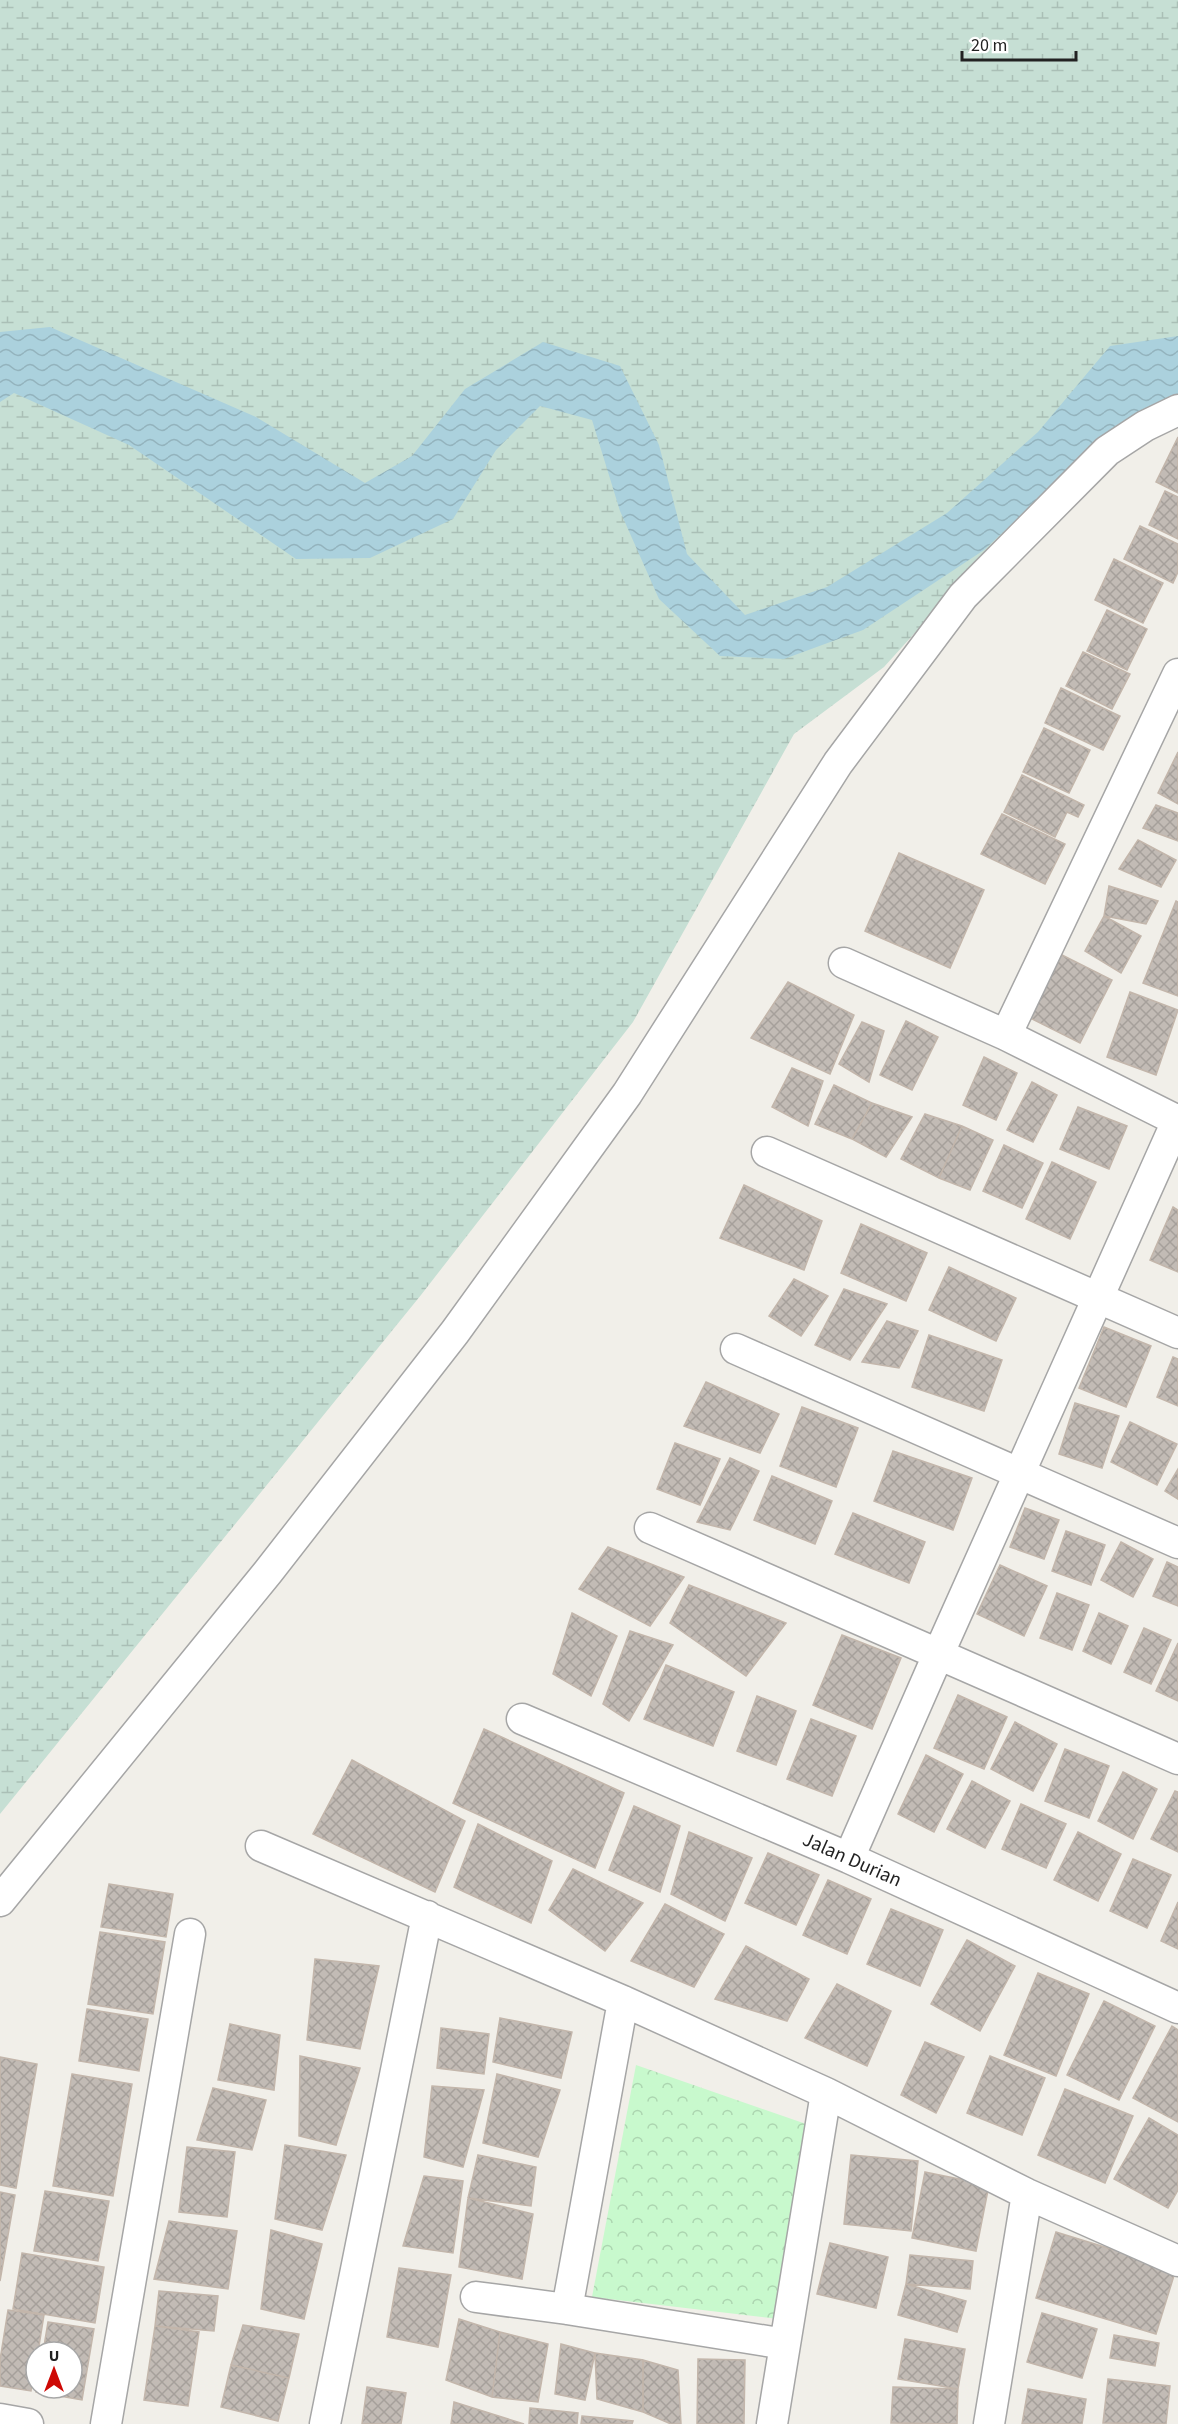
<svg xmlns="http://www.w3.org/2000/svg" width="1178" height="2424" font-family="'Source Sans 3',sans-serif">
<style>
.wetland{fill:url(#wetland-marsh)}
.park{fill:url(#park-crowns)}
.water{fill:url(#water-waves)}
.building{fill:url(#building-cross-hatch);stroke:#c3b6ab;stroke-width:1.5}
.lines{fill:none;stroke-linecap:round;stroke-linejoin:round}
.street-casing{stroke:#a6a6a6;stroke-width:33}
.street{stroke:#fff;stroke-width:30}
.labels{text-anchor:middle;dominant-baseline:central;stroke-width:4.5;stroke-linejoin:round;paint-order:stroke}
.street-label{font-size:20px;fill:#222;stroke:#fff}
</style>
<defs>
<pattern id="wetland-marsh" width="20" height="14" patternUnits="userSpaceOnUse" patternTransform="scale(1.5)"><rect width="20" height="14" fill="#c6dfd4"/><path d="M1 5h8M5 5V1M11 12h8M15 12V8" fill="none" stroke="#aabfb6"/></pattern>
<pattern id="park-crowns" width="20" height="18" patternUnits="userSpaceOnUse" patternTransform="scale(1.5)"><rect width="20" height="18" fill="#c8f9cd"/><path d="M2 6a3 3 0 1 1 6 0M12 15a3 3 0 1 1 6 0" fill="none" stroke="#acd5b0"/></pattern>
<pattern id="water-waves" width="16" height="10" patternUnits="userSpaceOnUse" patternTransform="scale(1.5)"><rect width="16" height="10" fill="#abd1dd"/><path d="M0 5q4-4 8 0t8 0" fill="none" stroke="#93b3bd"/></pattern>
<pattern id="building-cross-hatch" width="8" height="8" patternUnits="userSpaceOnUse" patternTransform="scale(1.5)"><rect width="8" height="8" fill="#c2bbb5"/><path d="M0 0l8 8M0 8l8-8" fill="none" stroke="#a6a09b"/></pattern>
</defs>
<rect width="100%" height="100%" fill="#f1efe9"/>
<path class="wetland" d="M0,0H1178V342L884,667L794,734L633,1022L421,1295L0,1814Z"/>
<path class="park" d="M636,2065L809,2125L778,2319L592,2297Z"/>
<path class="water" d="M50,327L256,417L365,483L412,456L465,389L543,342L620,366L659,445L687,554L745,615L827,587L947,513L1038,432L1110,346L1178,336V409L1101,441L984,550L863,630L784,659L720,656L659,599L620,511L592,420L540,406L496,450L453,519L370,558L296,559L129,445L14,393L0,402V332Z"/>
<path class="building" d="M1178,437V493L1156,482Z
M1165,491L1178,497V539L1149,525Z
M1140,526L1178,544V572L1173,583L1124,559Z
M1114,559L1163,583L1143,623L1095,600Z
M1107,610L1147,629L1127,670L1087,651Z
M1083,652L1130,674L1112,709L1066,686Z
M1061,688L1120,716L1103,750L1045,723Z
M1044,728L1090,750L1069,793L1023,772Z
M1178,752V804L1158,793Z
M1022,775L1084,805L1078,817L1067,812L1055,837L1004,812Z
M1156,805L1178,813V841L1143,828Z
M1002,814L1065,844L1045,884L981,854Z
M1138,840L1176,860L1161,887L1119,869Z
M899,853L984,890L950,968L865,931Z
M1109,886L1158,901L1146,924L1104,916Z
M1176,901L1178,902V996L1143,983Z
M1104,916L1141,936L1121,973L1085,951Z
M1060,954L1112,980L1080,1043L1028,1017Z
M788,982L854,1015L830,1074L751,1038Z
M1130,992L1178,1010L1156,1075L1107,1057Z
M906,1021L938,1037L912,1090L880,1075Z
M862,1022L884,1031L869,1082L839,1064Z
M984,1057L1017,1073L996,1120L963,1105Z
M792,1068L823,1081L808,1126L772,1107Z
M1032,1082L1057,1095L1033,1142L1007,1130Z
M834,1085L872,1103L852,1139L815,1124Z
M872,1103L912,1117L886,1157L852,1139Z
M1078,1107L1127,1126L1109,1169L1060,1149Z
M925,1114L962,1126L939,1178L901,1159Z
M962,1126L993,1140L970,1190L939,1178Z
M1004,1145L1043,1163L1022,1208L983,1191Z
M1052,1162L1096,1182L1070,1239L1026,1219Z
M744,1185L822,1221L804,1270L720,1238Z
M1173,1207L1178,1210V1272L1150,1260Z
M861,1224L927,1253L906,1301L841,1273Z
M949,1267L1016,1298L996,1341L929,1310Z
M794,1279L828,1296L801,1336L769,1316Z
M844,1289L887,1304L850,1360L815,1345Z
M887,1321L918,1331L899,1368L862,1362Z
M1104,1327L1151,1346L1126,1407L1079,1388Z
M929,1335L1002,1360L984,1411L912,1387Z
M1173,1357L1178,1359V1406L1157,1397Z
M706,1382L779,1414L760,1453L684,1426Z
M1075,1403L1119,1416L1102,1468L1059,1454Z
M802,1407L858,1428L836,1487L780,1466Z
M1130,1422L1177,1444L1157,1485L1111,1462Z
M675,1443L720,1459L700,1505L657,1489Z
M893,1451L972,1478L953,1530L874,1501Z
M730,1458L759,1471L730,1530L697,1522Z
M1178,1469V1499L1165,1491Z
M772,1476L832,1501L815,1544L754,1520Z
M1025,1508L1059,1520L1044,1559L1010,1547Z
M853,1513L925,1542L909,1583L835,1554Z
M1066,1531L1105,1545L1091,1585L1052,1571Z
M1121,1542L1153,1559L1133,1597L1101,1580Z
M608,1547L684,1577L650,1626L579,1589Z
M1167,1562L1178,1567V1606L1153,1596Z
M1000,1565L1047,1586L1024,1636L977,1614Z
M689,1585L786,1623L746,1676L670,1623Z
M1057,1593L1089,1605L1072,1650L1040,1638Z
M572,1613L617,1636L591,1696L553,1674Z
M1099,1613L1128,1626L1111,1664L1083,1651Z
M1144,1628L1171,1640L1151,1684L1124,1672Z
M630,1631L673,1645L629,1721L603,1704Z
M842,1635L901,1658L872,1729L813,1705Z
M1178,1643V1701L1156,1691Z
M666,1665L734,1692L713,1746L644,1719Z
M958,1695L1007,1717L984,1769L934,1748Z
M757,1696L796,1711L776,1765L737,1751Z
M811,1719L856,1736L832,1796L787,1779Z
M1015,1722L1057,1744L1033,1791L991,1769Z
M484,1729L624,1793L595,1868L453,1803Z
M1065,1749L1109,1766L1089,1818L1045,1801Z
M926,1755L963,1774L934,1832L898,1814Z
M352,1760L465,1821L435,1892L313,1834Z
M1123,1772L1157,1789L1133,1839L1098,1821Z
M972,1781L1010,1801L985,1848L947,1829Z
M1175,1791L1178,1792V1852L1151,1839Z
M1021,1804L1066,1824L1046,1868L1002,1849Z
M634,1806L680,1826L660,1892L609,1870Z
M478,1824L552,1861L531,1923L454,1887Z
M689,1832L752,1858L725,1921L671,1894Z
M1078,1832L1121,1854L1098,1901L1054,1880Z
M768,1853L819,1875L796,1925L745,1903Z
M1133,1859L1171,1875L1147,1928L1110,1911Z
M573,1869L643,1903L605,1951L549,1910Z
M828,1880L871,1899L847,1954L803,1935Z
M109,1884L173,1894L166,1937L101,1927Z
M1178,1902V1949L1161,1941Z
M665,1904L724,1934L694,1987L631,1961Z
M891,1909L943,1930L920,1986L867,1964Z
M100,1932L165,1942L153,2014L88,2004Z
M967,1940L1015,1966L980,2031L931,2004Z
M746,1946L809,1979L787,2021L715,1999Z
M315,1959L379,1966L360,2049L307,2040Z
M1038,1973L1089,1994L1056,2076L1004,2055Z
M837,1984L891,2011L867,2066L805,2038Z
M1104,2001L1155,2026L1119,2100L1067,2075Z
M87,2009L148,2019L139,2071L79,2061Z
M500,2018L572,2032L561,2078L493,2062Z
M230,2024L280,2035L274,2090L218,2080Z
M1172,2026L1178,2030V2122L1133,2098Z
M441,2028L489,2034L484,2074L437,2068Z
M925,2042L964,2057L936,2113L901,2095Z
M300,2056L360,2068L336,2145L299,2136Z
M990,2056L1045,2078L1022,2135L967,2113Z
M0,2057L37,2064L16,2188L0,2185Z
M72,2074L132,2084L113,2196L53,2186Z
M497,2074L560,2090L538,2157L483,2143Z
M432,2086L484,2090L463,2167L424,2157Z
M213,2088L266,2100L252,2150L197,2140Z
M1065,2089L1133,2116L1105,2183L1038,2155Z
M1149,2118L1178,2135V2190L1168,2208L1114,2179Z
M285,2145L346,2155L322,2230L275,2219Z
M187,2147L235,2152L227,2217L179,2212Z
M478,2155L536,2167L531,2206L468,2198Z
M851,2155L918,2161L911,2231L844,2224Z
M925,2172L989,2185L976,2251L912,2238Z
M424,2176L463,2181L453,2253L403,2246Z
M45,2191L109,2201L98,2261L34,2251Z
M0,2192L15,2195L0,2281Z
M468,2198L533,2214L522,2279L459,2267Z
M169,2221L237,2231L228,2289L154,2279Z
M271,2230L322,2244L304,2319L261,2309Z
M1056,2232L1176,2269L1156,2334L1036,2298Z
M830,2243L888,2257L876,2308L817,2294Z
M22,2253L104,2267L95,2323L13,2309Z
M910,2255L973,2261L970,2289L906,2284Z
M399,2268L451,2275L438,2347L387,2337Z
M906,2284L966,2301L957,2332L898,2315Z
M159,2291L218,2296L214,2331L155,2326Z
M8,2310L44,2315L38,2352H36L31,2391L0,2386V2360Z
M1042,2313L1097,2329L1082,2378L1027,2362Z
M459,2319L500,2332L492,2397L446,2380Z
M48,2322L94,2329L82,2400L36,2392L37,2388H72V2352H43Z
M243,2325L299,2334L289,2378L231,2365Z
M155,2326L199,2332L188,2406L144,2400Z
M500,2332L548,2344L538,2402L492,2397Z
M1114,2335L1159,2343L1155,2366L1110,2358Z
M905,2339L965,2349L958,2389L898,2379Z
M561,2344L595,2353L585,2400L555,2394Z
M595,2353L643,2360V2412L597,2399Z
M698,2359L745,2360L744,2424H697Z
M643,2360L678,2370L681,2424H671L643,2412Z
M231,2365L289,2378L278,2421L221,2407Z
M1108,2379L1170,2386L1166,2424L1103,2423Z
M367,2387L406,2393L401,2424H362Z
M893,2387L958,2389L957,2424L891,2423Z
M1028,2389L1086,2399L1082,2424H1022Z
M454,2402L524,2424H451Z
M530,2408L578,2413L577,2424H529Z
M582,2416L633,2421L632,2424H581Z"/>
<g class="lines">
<defs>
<path id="street" d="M844,963L1006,1035L1178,1121
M1006,1035L1178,674
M767,1152L1178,1333
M736,1349L1178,1543
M650,1528L1178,1759
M522,1719L849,1858L1178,2008
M261,1846L623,2001L826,2093L1027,2194L1178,2261
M849,1858L938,1655L1178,1119
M0,1901L268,1572L455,1332L627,1094L838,763L963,596L1107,451L1145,426L1178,410
M476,2297L567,2309L785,2344
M567,2309L623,2001
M0,2419L28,2424
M106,2424L190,1934
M325,2424L427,1916
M772,2424L826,2093
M989,2424L1027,2194"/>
</defs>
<use href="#street" class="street-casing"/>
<use href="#street" class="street"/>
</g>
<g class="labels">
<g class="street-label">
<text transform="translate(852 1860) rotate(24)">Jalan Durian</text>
</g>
</g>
<g transform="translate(54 2370)"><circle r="28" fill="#ffffff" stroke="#a7a7a7" stroke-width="1.5"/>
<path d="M0-4.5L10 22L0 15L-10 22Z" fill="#ce0905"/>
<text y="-9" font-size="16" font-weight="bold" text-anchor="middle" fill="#222222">U</text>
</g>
<path d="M962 51v9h114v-9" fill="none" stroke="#222222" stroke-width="3"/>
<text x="971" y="51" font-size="18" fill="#222222" stroke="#ffffff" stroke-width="4.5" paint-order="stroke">20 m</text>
</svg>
